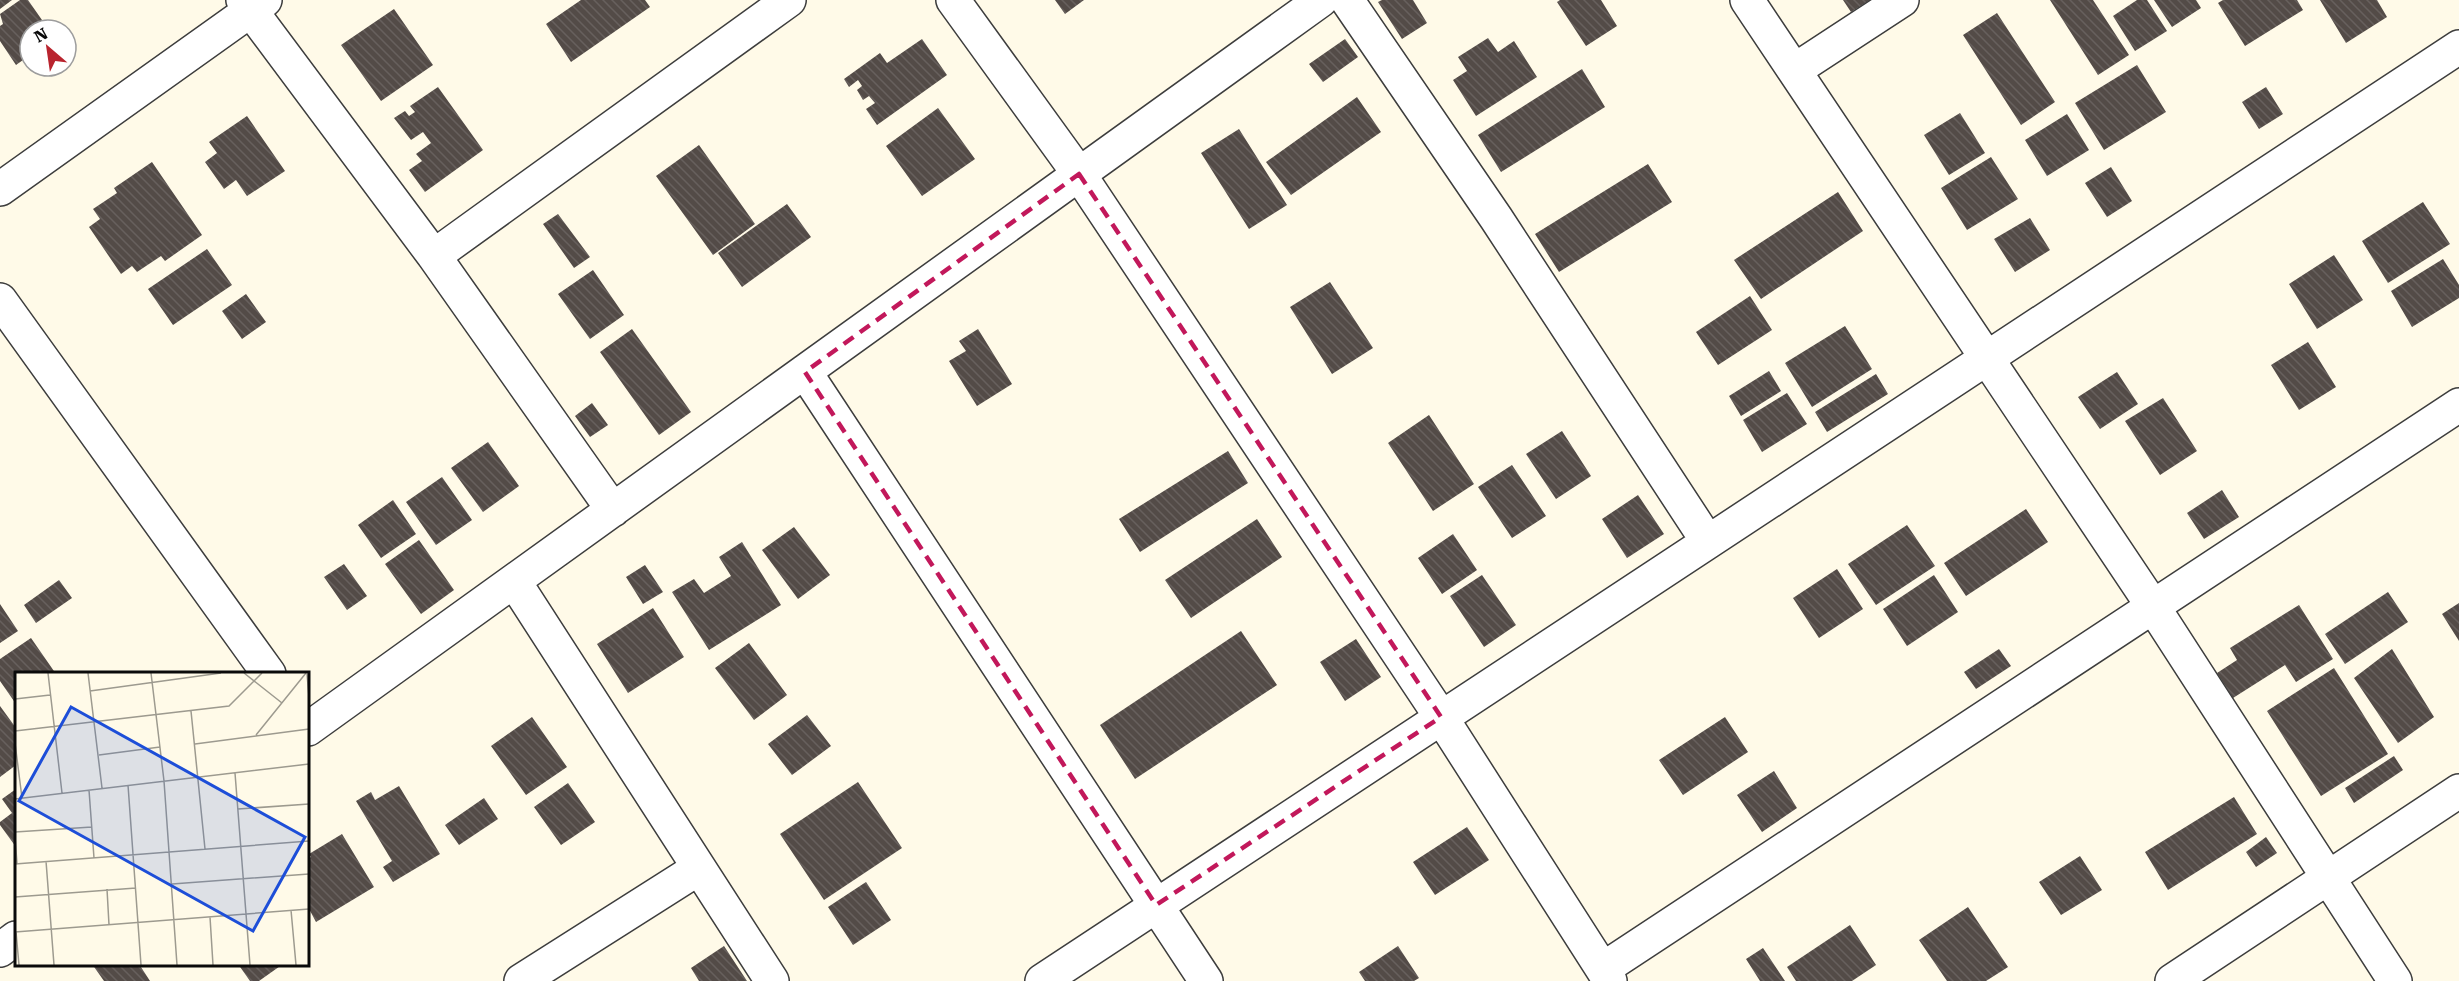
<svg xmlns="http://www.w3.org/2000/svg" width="2459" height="981" font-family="'Roboto Serif',serif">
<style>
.building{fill:url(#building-back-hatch)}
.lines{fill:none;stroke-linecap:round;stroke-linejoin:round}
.minor-casing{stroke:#3d3d3d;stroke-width:36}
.minor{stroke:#fff;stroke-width:33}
.marked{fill:none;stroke:#c2185b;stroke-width:4.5;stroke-dasharray:12 8;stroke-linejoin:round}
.inset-road{fill:none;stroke:#9d9a8f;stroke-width:1.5}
.view{fill:#1d4ed8;fill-opacity:0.15;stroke:#1d4ed8;stroke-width:3}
.inset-edge{fill:none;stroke:#0a0a0a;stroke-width:3}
</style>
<defs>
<pattern id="building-back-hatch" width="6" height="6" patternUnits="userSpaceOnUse" patternTransform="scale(1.5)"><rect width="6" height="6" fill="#534b47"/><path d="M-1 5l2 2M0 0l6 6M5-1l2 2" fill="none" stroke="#67605d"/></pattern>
</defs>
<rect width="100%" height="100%" fill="#fffae8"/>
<path class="building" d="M0,0H12L0,9Z
M20,0H28L49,30H30V55L16,65L0,41V26L3,24L0,14Z
M581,0H645L650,7L571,62L546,24Z
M1055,0H1084L1065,14Z
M1382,0H1413L1427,23L1402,39L1378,2Z
M1560,0H1601L1617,26L1586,46L1557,2Z
M1843,0H1870L1851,12Z
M2050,0H2093L2129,55L2098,75Z
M2137,0H2147L2167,31L2135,51L2113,16Z
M2154,0H2196L2201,8L2172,27Z
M2223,0H2297L2303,10L2245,46L2218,3Z
M2320,0H2377L2387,17L2346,43Z
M394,9L433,65L381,101L341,45Z
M1997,13L2055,102L2021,125L1963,35Z
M1488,38L1498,52L1514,41L1537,77L1476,116L1453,80L1467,71L1458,57Z
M922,39L947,75L877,125L866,109L875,103L869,96L863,100L857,90L862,86L858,80L849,87L844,79L880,53L887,63Z
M1345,39L1358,57L1323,82L1309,64Z
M2137,65L2166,112L2104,150L2075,103Z
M1582,69L1605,107L1501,172L1478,135Z
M438,87L483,150L425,192L409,170L422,161L416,154L431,143L423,132L411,140L394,118L405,111L409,116L415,112L410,106Z
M2266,87L2283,114L2259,129L2242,102Z
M1357,97L1381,132L1291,195L1266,162Z
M938,108L975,159L922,196L886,146Z
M1960,113L1985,153L1949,175L1924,135Z
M2067,114L2089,150L2047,176L2025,140Z
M247,116L285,171L247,196L236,180L224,189L205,162L217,153L209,142Z
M1239,129L1287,205L1249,229L1201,153Z
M699,145L755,224L713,255L656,176Z
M1991,157L2018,199L1967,230L1941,188Z
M152,162L202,235L165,261L161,256L137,272L132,266L121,274L89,227L100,219L93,209L117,193L114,188Z
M1648,164L1672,202L1559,272L1535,234Z
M2111,167L2132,201L2107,217L2085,183Z
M1838,192L1863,231L1761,299L1734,260Z
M2423,202L2450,244L2388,283L2362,241Z
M787,204L811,237L742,287L718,253Z
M558,214L590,257L574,268L543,224Z
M2030,218L2050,250L2015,272L1994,239Z
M207,249L232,285L173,325L148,289Z
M2334,255L2363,300L2317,329L2289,284Z
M2443,259L2459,285V298L2412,327L2391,291Z
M593,270L624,315L590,339L558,294Z
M1330,282L1373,348L1332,374L1290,307Z
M246,294L266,322L242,339L222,311Z
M1750,296L1772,330L1718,365L1696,332Z
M1845,326L1872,369L1812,407L1785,363Z
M632,329L691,412L659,435L600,352Z
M978,329L1012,384L977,406L949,361L966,351L959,341Z
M2308,342L2336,387L2299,410L2271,365Z
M1769,371L1781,391L1741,416L1729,396Z
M2117,372L2138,404L2100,429L2078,397Z
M1876,374L1888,394L1827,432L1815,412Z
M1787,393L1807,424L1762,452L1743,420Z
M2163,398L2197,451L2160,475L2125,421Z
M592,403L608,425L590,437L575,416Z
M1429,415L1474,484L1433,511L1388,443Z
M1562,431L1591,476L1556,499L1526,454Z
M488,442L519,486L483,512L451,468Z
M1228,451L1248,483L1140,552L1119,519Z
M1512,465L1546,516L1512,538L1478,487Z
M442,477L472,520L436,545L406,502Z
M2222,490L2239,517L2204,539L2187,513Z
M1638,495L1664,534L1627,558L1602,519Z
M393,500L416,534L381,558L358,525Z
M2026,509L2048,542L1966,596L1944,563Z
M1257,519L1282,557L1191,618L1165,580Z
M1907,525L1935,566L1876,605L1848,564Z
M794,527L830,575L798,599L762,550Z
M1453,534L1477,570L1442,594L1418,558Z
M419,540L454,590L421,614L385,564Z
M742,542L781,605L709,650L672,592L694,579L704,593L731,576L719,557Z
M344,564L367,596L347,610L324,577Z
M645,565L663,592L643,604L626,577Z
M1837,569L1863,609L1819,638L1793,598Z
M1482,575L1516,625L1484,647L1450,596Z
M1934,575L1958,612L1907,646L1883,609Z
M59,580L72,598L36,623L24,605Z
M2388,592L2408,622L2345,664L2325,634Z
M2459,603V641L2442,614Z
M0,604L18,631L0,643Z
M2299,605L2333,659L2296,682L2285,665L2233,698L2217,673L2237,660L2230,648Z
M653,608L684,657L628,693L597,644Z
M1241,631L1277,685L1135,779L1100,725Z
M31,638L56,674H16V704L0,681V659Z
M1356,639L1381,677L1345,701L1320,662Z
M749,643L787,695L754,720L715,668Z
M1999,649L2011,666L1976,689L1964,672Z
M2392,649L2434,717L2398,743L2354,678Z
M2334,668L2388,754L2321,796L2267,711Z
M0,706L16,728V765L0,777Z
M807,715L831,746L792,775L768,744Z
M532,717L567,767L526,795L491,746Z
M1725,717L1748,752L1683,795L1659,760Z
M2394,756L2403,770L2354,803L2345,788Z
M1774,771L1797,808L1762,832L1737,795Z
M858,782L902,848L824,900L780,834Z
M568,783L595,822L561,845L534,807Z
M399,786L440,854L393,882L383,867L392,861L356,801L371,792L375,800Z
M16,789V847L0,825V822L12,813L2,799Z
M2234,797L2257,834L2168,890L2145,852Z
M484,798L498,819L459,845L445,825Z
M1467,827L1489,860L1435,895L1413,862Z
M342,834L374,887L316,922L308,907V859L311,857L309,854Z
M2266,837L2277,853L2256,867L2246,852Z
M2080,856L2102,890L2061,915L2039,882Z
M866,882L891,920L853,945L828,907Z
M1968,907L2008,967L1986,981H1947L1919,940Z
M1850,925L1876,965L1852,981H1796L1787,967Z
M724,946L747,981H699L691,968Z
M1398,946L1419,978L1414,981H1365L1359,972Z
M1763,948L1785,981H1760L1746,959Z
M92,964H139L150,981H104Z
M238,964H283L259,981H250Z"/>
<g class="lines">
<defs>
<path id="minor" d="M243,0L434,256L613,510
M953,0L1079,174L1441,717L1610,981
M1347,0L1496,218L1708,542
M1747,0L2152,605L2395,981
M1795,70L1902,0
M0,189L265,0
M434,256L789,0
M0,300L269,674
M805,372L1206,981
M514,581L772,981
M308,729L1321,0
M0,950L16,938
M1603,969L2459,405
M521,981L699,868
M1042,981L2459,47
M2172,981L2459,791"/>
</defs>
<use href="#minor" class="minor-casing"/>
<use href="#minor" class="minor"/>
</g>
<path class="marked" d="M1079,174L1441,717L1156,905L805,372Z"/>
<g transform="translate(15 672)">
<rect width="294" height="294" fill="#fffae8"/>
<path class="inset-road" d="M33,1L47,121M73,1L87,116M136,1L149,109L162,293M229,1L267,31M292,2L294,25M75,19L206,1M0,27L35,23M176,39L190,177M0,59L214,34L247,1M241,63L291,1M0,71L7,126M180,72L294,57M84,83L145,75M220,101L235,293M113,113L126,293M74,118L79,186M0,127L294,92M223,137L294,132M0,160L77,155M0,164L2,192M31,189L39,293M0,192L294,169M157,212L294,202M92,217L94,253M0,225L121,216M276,238L281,293M195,245L198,293M0,260L294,237M1,260L4,293"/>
<path class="view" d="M56,35L290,165L238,259L4,129Z"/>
<rect width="294" height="294" class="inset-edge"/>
</g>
<g transform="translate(48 48) rotate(331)"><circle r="28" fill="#ffffff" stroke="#9d9d9d" stroke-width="1.5"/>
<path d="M0-4.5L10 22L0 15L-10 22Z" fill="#b9242e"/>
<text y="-9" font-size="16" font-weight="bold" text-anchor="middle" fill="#0a0a0a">N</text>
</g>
</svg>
